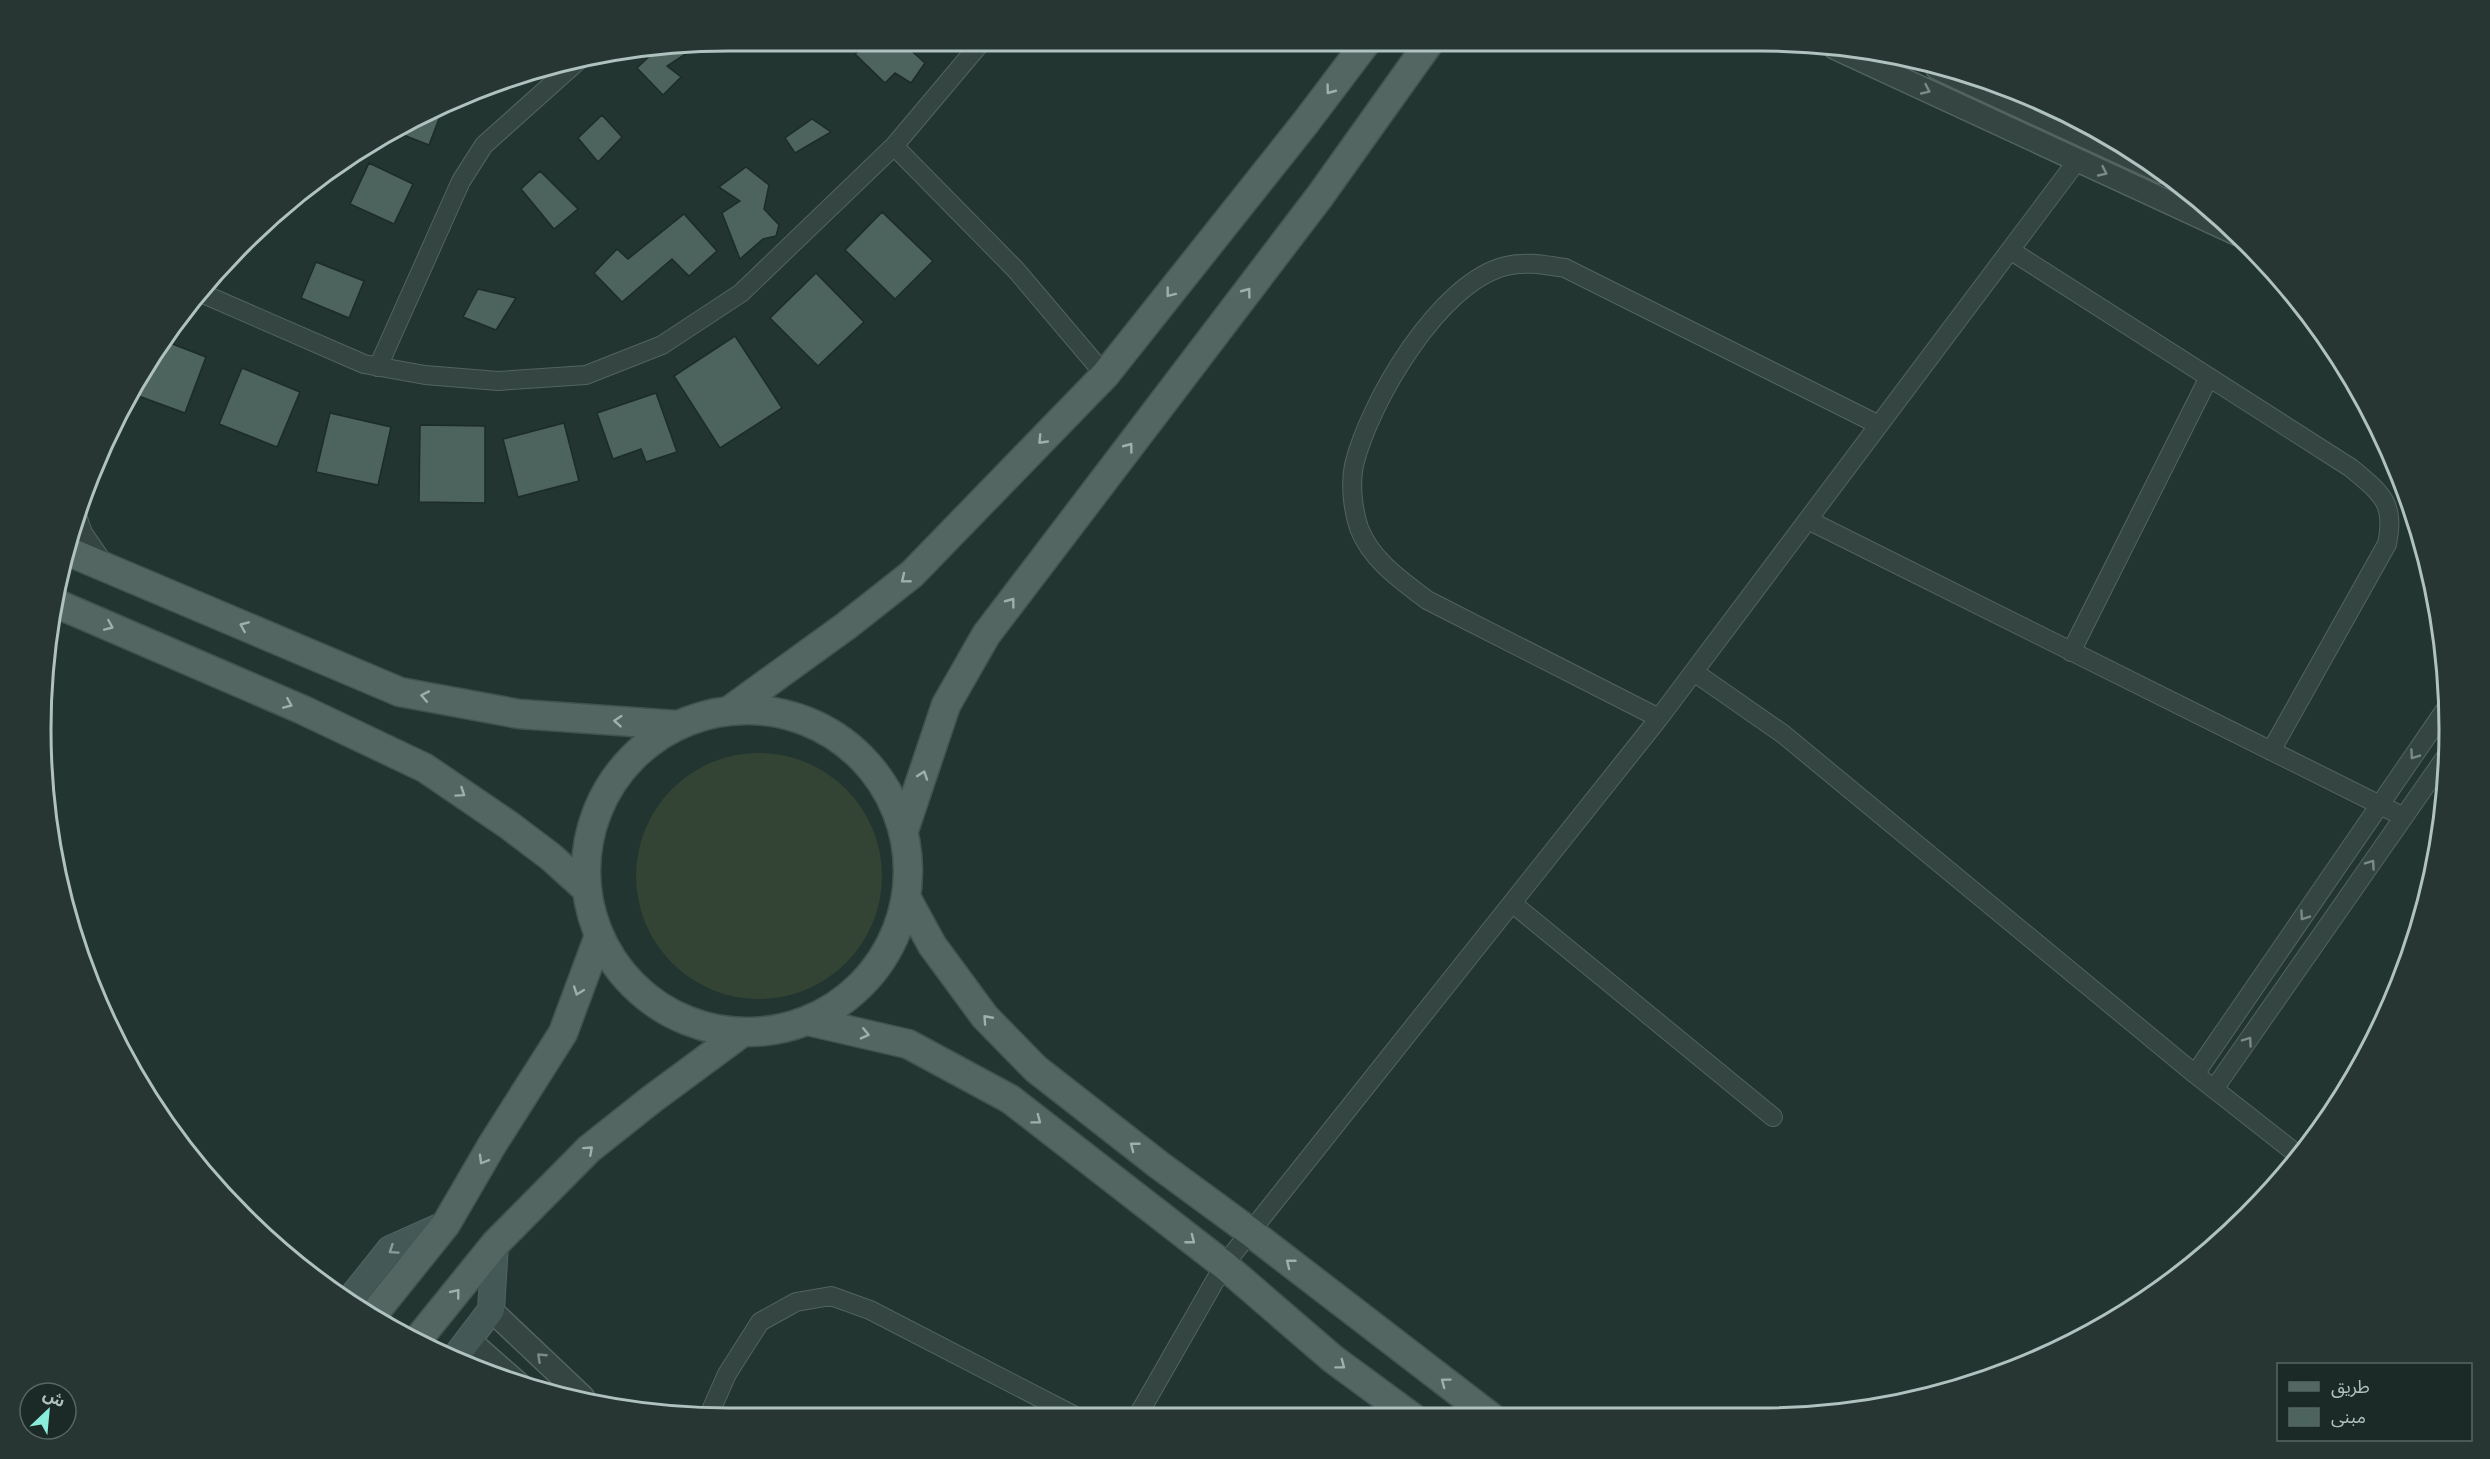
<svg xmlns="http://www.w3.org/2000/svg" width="2490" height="1459" font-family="Jost,'Noto Sans Arabic',sans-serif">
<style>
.green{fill:#334434}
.building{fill:#4d635e;stroke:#1d2c29;stroke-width:1.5}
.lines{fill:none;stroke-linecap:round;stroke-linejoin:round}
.minor-casing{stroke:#536360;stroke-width:20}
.tertiary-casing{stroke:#536360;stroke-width:25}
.secondary-casing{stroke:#536360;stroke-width:28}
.primary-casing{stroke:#42524f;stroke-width:31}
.minor{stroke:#354642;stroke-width:18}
.tertiary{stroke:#354642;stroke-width:22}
.secondary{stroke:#445855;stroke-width:26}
.primary{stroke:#536662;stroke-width:28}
.oneway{stroke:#9db0ac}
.oneway2{stroke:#798a87}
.oneway3{stroke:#8a9d9a}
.rim{fill:none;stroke:#b0c2bf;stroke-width:3}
</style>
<rect width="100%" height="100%" fill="#223531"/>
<path class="green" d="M636 876a123 123 0 1 1 246 0a123 123 0 1 1-246 0Z"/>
<path class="building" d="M905,45L925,63L911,83L895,73L885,83L855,54L865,46Z
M660,46H698L667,66L681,77L663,95L637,68Z
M445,103L429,145L393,131L424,112Z
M602,115L622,137L598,162L578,138Z
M812,119L831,132L795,153L785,138Z
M369,163L413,184L394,224L350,204Z
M746,167L769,185L764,209L779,225L776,236L763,239L740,259L722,213L740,201L719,187Z
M540,171L578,209L554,229L521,189Z
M882,212L933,261L895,299L845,250Z
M684,214L717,251L689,276L672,259L622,302L594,273L617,249L628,259Z
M316,262L364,281L349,318L301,298Z
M816,273L864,322L818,366L770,318Z
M478,289L516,298L496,330L463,317Z
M735,336L782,408L720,448L674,376Z
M162,340L206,357L185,413L133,394Z
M242,368L300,392L277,447L219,424Z
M656,393L677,452L646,462L641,449L613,459L597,413Z
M330,413L391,427L378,485L316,472Z
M564,423L579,481L518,497L503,439Z
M420,425L485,426V503L419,502Z"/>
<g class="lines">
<defs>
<path id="minor" d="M894,146L1016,270L1105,375
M2010,250L2351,468C2381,493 2396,503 2387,544L2271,751
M201,293L364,364L425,375L498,381L586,375L662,345L741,293L894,146L979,45
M378,367L461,181L484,145L579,60
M76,513L83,533L105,565
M1808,520L2404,817
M2071,652L2209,377
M1694,672L1783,734L2195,1074L2297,1154
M1659,718L1427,600C1402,581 1371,560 1359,528C1353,510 1350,485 1354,465C1369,403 1439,282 1506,266C1525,261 1545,265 1565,268L1879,425
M1512,903L1773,1117
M2195,1074L2447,707
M2214,1089L2447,755
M708,1417L727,1374L760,1322L796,1302L831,1296L870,1310L1077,1417
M1137,1417L1224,1265L1659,718L2077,161"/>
<path id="tertiary" d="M1835,48L2237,234
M1937,68L2162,172
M491,1310L583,1397
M469,1340L519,1384"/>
<path id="secondary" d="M347,1303L390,1249L446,1224
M456,1356L491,1310L495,1244"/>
<path id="primary" d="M67,551L400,692L519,714L676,725
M55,603L303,710L425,768L510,826L551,857L583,886
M730,710L846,626L912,574L1105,375L1306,122L1365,44
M586 871a161 161 0 1 1 322 0a161 161 0 1 1-322 0Z
M904,830L946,705L986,635L1320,196L1429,43
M907,899L932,945L985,1017L1036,1069L1159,1165L1249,1231L1491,1417
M808,1021L908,1044L1010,1099L1224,1265L1333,1359L1412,1417
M373,1315L446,1224L492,1145L563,1033L599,936
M419,1338L495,1244L589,1149L652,1099L740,1034"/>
</defs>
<use href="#minor" class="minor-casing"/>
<use href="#tertiary" class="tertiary-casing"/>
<use href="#secondary" class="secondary-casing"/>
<use href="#primary" class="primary-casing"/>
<use href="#minor" class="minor"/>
<use href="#tertiary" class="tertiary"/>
<use href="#secondary" class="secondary"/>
<use href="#primary" class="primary"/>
</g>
<defs><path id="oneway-chevron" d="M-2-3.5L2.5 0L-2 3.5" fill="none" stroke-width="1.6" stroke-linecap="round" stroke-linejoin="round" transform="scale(1.5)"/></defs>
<g class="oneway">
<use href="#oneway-chevron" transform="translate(1330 90) rotate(127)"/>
<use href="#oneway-chevron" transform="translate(1247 292) rotate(-53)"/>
<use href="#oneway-chevron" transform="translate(1170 293) rotate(128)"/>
<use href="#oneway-chevron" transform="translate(1042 440) rotate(134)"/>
<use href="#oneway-chevron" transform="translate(1129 447) rotate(-53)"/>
<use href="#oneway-chevron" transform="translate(905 579) rotate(141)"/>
<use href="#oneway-chevron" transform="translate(1011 602) rotate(-53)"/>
<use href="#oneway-chevron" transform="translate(109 626) rotate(23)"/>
<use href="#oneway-chevron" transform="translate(244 626) rotate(-157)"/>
<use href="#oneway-chevron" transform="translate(425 696) rotate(-169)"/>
<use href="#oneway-chevron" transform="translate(288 704) rotate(23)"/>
<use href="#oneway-chevron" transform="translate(618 721) rotate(-176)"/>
<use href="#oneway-chevron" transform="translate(923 775) rotate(-71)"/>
<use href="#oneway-chevron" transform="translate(461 793) rotate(34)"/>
<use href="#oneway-chevron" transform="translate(578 991) rotate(110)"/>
<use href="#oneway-chevron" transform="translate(987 1019) rotate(-132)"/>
<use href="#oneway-chevron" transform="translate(865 1034) rotate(13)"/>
<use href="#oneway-chevron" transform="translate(1037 1120) rotate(37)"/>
<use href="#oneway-chevron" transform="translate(1134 1146) rotate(-142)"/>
<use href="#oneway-chevron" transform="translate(589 1150) rotate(-42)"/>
<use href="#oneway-chevron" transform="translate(483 1160) rotate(120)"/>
<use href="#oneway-chevron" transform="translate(1191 1240) rotate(38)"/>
<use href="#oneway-chevron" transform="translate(1290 1263) rotate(-142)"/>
<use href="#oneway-chevron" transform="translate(456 1293) rotate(-51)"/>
<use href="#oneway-chevron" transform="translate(1341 1365) rotate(37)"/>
<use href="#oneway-chevron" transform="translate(1445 1382) rotate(-143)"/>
</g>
<g class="oneway2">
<use href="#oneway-chevron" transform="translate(1926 90) rotate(25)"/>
<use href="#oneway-chevron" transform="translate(2103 172) rotate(25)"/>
<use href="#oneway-chevron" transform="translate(2414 755) rotate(125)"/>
<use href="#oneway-chevron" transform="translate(2371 864) rotate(-55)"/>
<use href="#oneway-chevron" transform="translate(2304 916) rotate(125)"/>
<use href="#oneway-chevron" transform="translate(2248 1041) rotate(-55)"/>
<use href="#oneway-chevron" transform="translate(541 1357) rotate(-137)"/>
</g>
<use class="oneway3" href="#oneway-chevron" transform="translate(393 1250) rotate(146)"/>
<path d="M0 0H2490V1459H0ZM729 51H1761A678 678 0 0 1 2439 729V730A678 678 0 0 1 1761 1408H729A678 678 0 0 1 51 730V729A678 678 0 0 1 729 51Z" fill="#273633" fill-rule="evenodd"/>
<path class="rim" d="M729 51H1761A678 678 0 0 1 2439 729V730A678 678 0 0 1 1761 1408H729A678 678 0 0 1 51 730V729A678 678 0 0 1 729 51Z"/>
<rect x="2277" y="1363" width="195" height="78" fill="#1b2a27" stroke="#576764" stroke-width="1.5"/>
<rect x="2289" y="1382" width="30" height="9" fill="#536662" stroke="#576764" stroke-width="1.5"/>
<text x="2331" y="1393" font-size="18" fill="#b0c2bf">طريق</text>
<rect x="2289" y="1408" width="30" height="18" fill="#4d635e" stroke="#576764" stroke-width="1.5"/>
<text x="2331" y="1423" font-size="18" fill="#b0c2bf">مبنى</text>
<g transform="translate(48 1411) rotate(26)"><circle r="28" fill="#1b2a27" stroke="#576764" stroke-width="1.5"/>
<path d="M0-4.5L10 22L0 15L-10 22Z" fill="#8aeddb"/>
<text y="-9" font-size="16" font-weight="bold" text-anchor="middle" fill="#b0c2bf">ش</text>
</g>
</svg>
